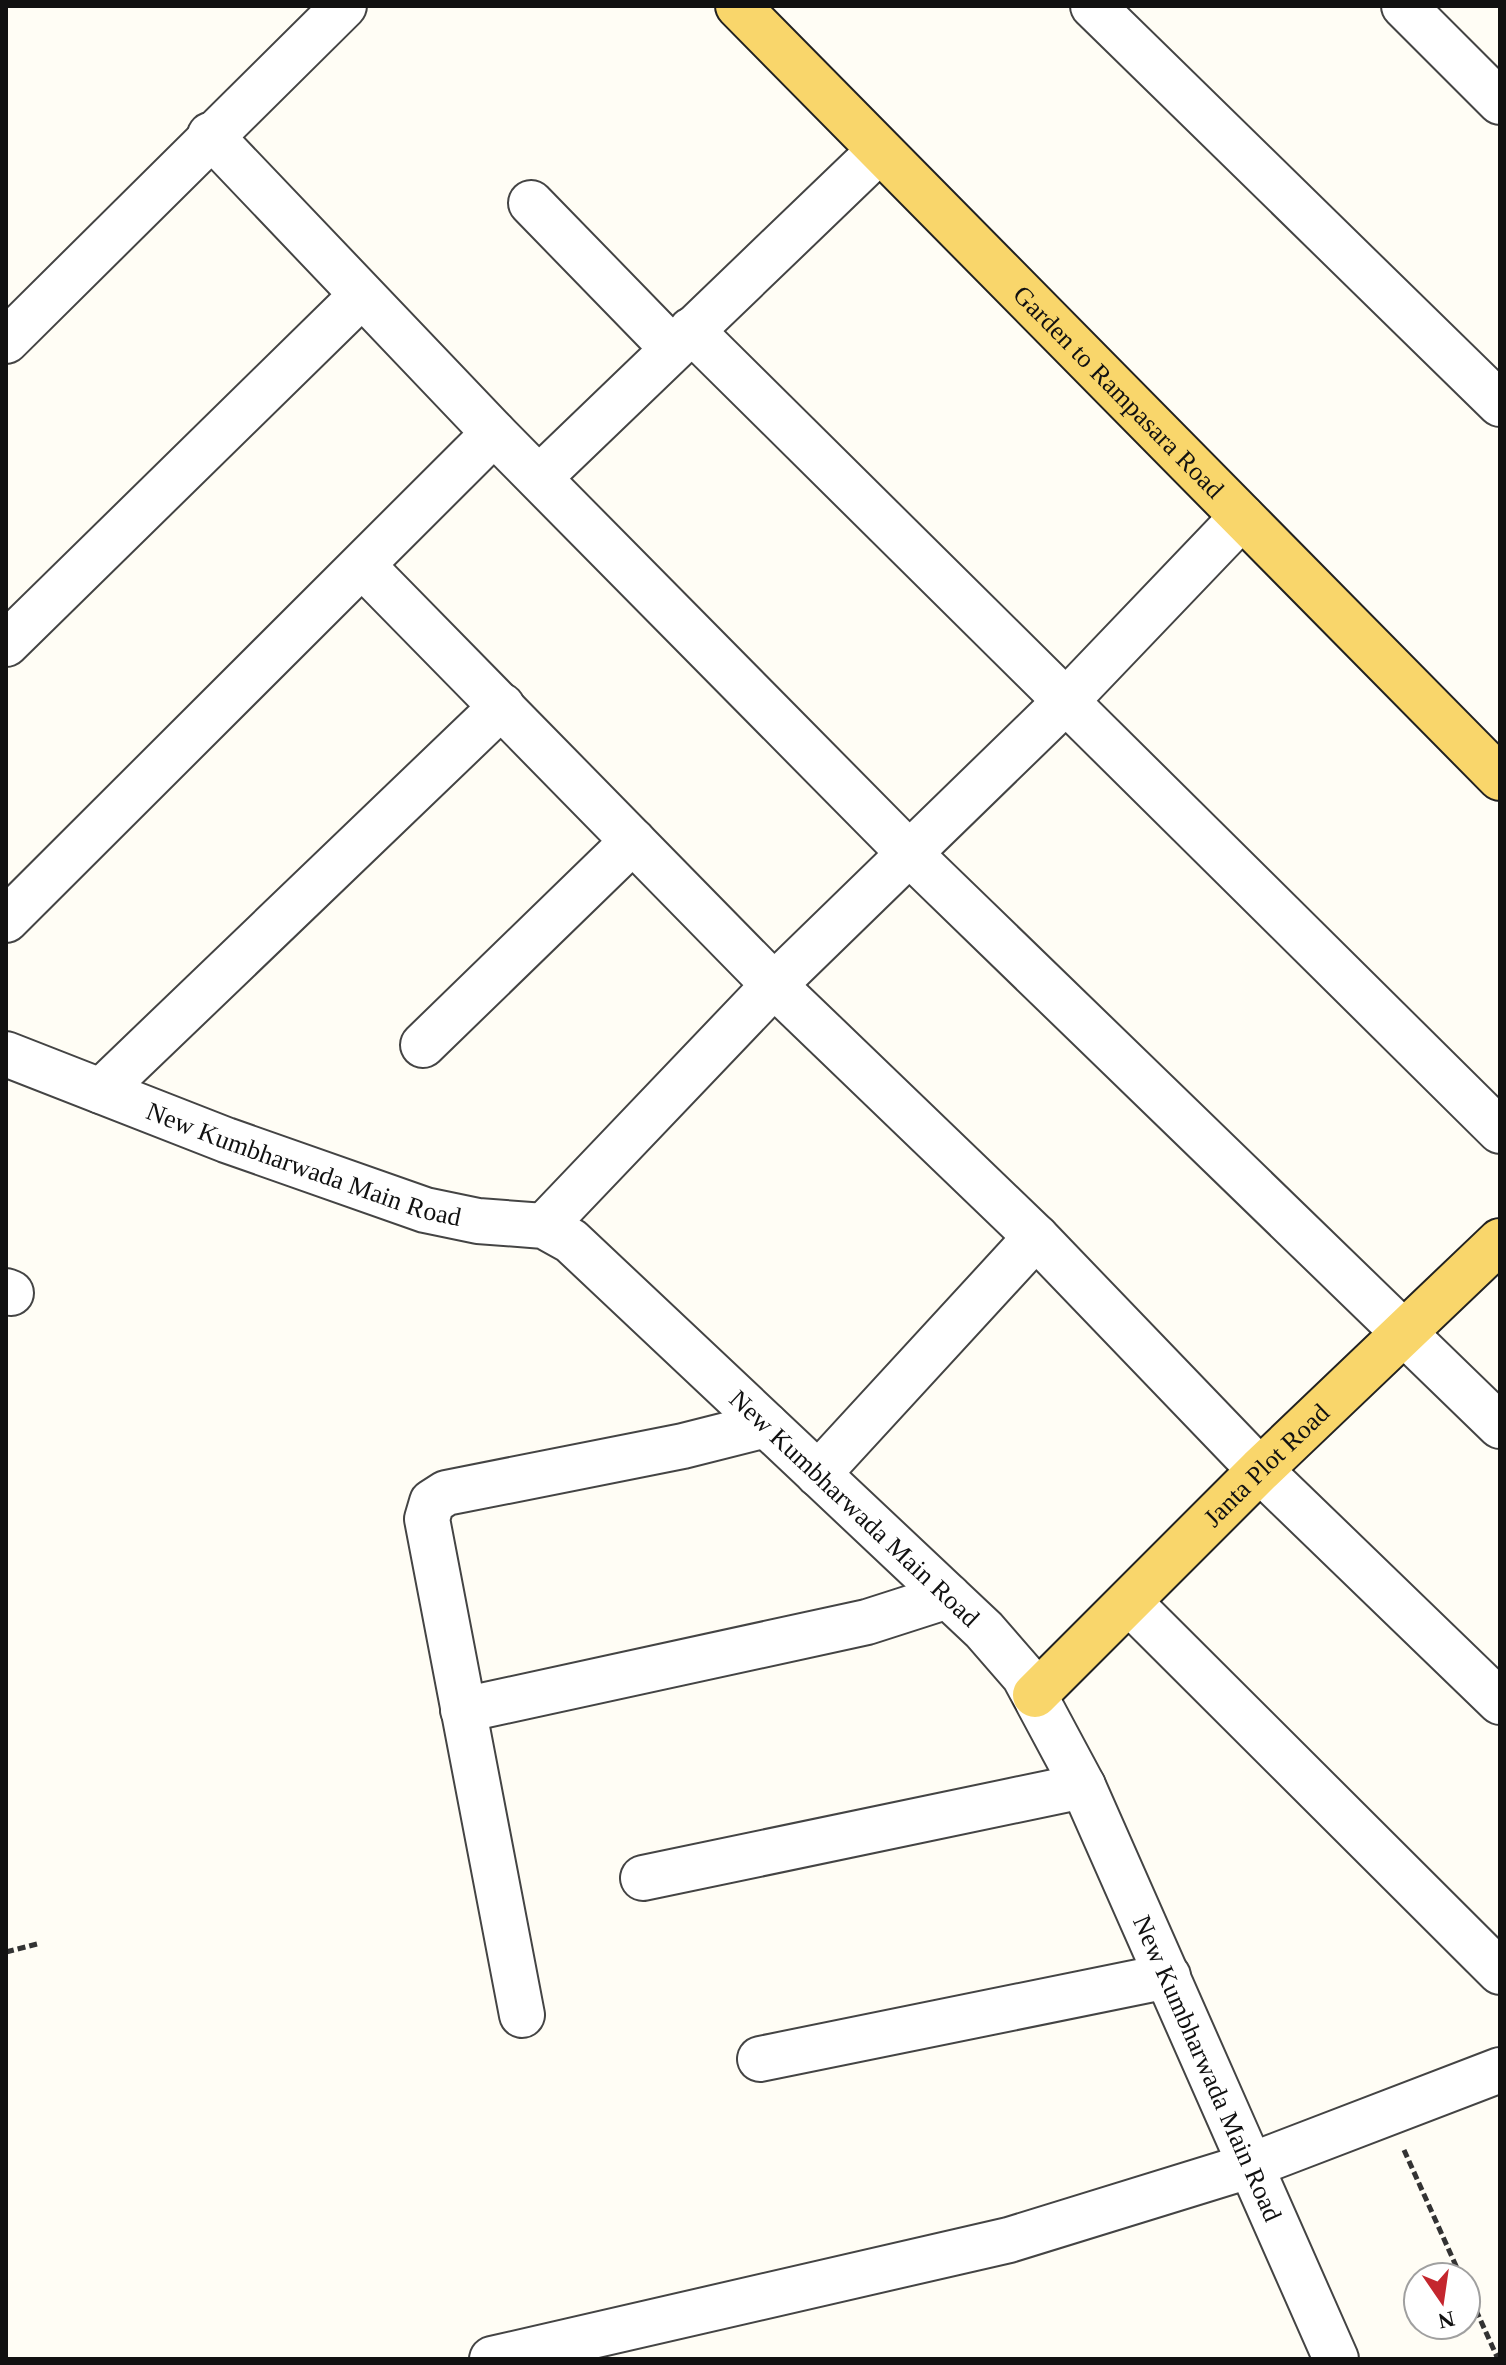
<svg xmlns="http://www.w3.org/2000/svg" width="1506" height="2365" font-family="'Times New Roman',serif">
<style>
.lines{fill:none;stroke-linecap:round;stroke-linejoin:round}
.minor-casing{stroke:#444;stroke-width:48}
.major-casing{stroke:#222;stroke-width:48}
.path{stroke:#333;stroke-width:5;stroke-dasharray:8 4;stroke-linecap:butt}
.minor{stroke:#fff;stroke-width:44}
.major{stroke:#f9d66b;stroke-width:44}
.labels{text-anchor:middle;dominant-baseline:central;stroke-width:8;stroke-linejoin:round;paint-order:stroke}
.street-label{font-size:26px;fill:#111;stroke:#fff}
</style>
<rect width="100%" height="100%" fill="#fffdf5"/>
<g class="lines">
<defs>
<g id="minor">
<path d="M1093,6L1500,404"/>
<path d="M1404,6L1500,102"/>
<path d="M210,135L494,433L910,854L1500,1426"/>
<path d="M531,203L672,348"/>
<path d="M691,330L1500,1131"/>
<path d="M6,341L344,6"/>
<path d="M540,477L878,152"/>
<path d="M364,567L774,985L1036,1237L1260,1470L1500,1702"/>
<path d="M6,644L361,296"/>
<path d="M6,920L494,433"/>
<path d="M423,1045L633,841"/>
<path id="s1" d="M6,1054L226,1140L425,1210L478,1221L544,1226L571,1241L984,1630L1024,1676L1083,1786L1336,2359"/>
<path d="M101,1091L502,706"/>
<path d="M544,1226L774,985L1067,700L1242,517"/>
<path d="M6,1291L11,1293"/>
<path d="M818,1474L1036,1237"/>
<path d="M1130,1603L1500,1972"/>
<path d="M463,1710L867,1622L948,1596"/>
<path d="M643,1878L1083,1786"/>
<path d="M522,2015L427,1519L432,1502L446,1493L683,1446L766,1425"/>
<path d="M760,2059L1168,1976"/>
<path d="M492,2359L1009,2240L1252,2165L1500,2070"/>
</g>
<g id="major">
<path id="s2" d="M738,6L1500,778"/>
<path id="s3" d="M1035,1695L1260,1470L1500,1241"/>
</g>
</defs>
<use href="#minor" class="minor-casing"/>
<use href="#major" class="major-casing"/>
<path class="path" d="M6,1952L37,1944
M1404,2150L1461,2277
M1466,2288L1498,2359"/>
<use href="#minor" class="minor"/>
<use href="#major" class="major"/>
</g>
<g class="labels">
<g class="street-label">
<text stroke="none"><textPath href="#s2" startOffset="542">Garden to Rampasara Road</textPath></text>
<text stroke="none"><textPath href="#s1" startOffset="318">New Kumbharwada Main Road</textPath></text>
<text stroke="none"><textPath href="#s3" startOffset="326">Janta Plot Road</textPath></text>
<text stroke="none"><textPath href="#s1" startOffset="988">New Kumbharwada Main Road</textPath></text>
<text stroke="none"><textPath href="#s1" startOffset="1660">New Kumbharwada Main Road</textPath></text>
</g>
</g>
<rect width="1506" height="2365" fill="none" stroke="#111111" stroke-width="16"/>
<g transform="translate(1442 2301) rotate(167)"><circle r="38" fill="#ffffff" stroke="#a0a0a0" stroke-width="2"/>
<path d="M0-6L14 30L0 20L-14 30Z" fill="#c4262e"/>
<text y="-12" font-size="22" font-weight="bold" text-anchor="middle" fill="#111111">N</text>
</g>
</svg>
